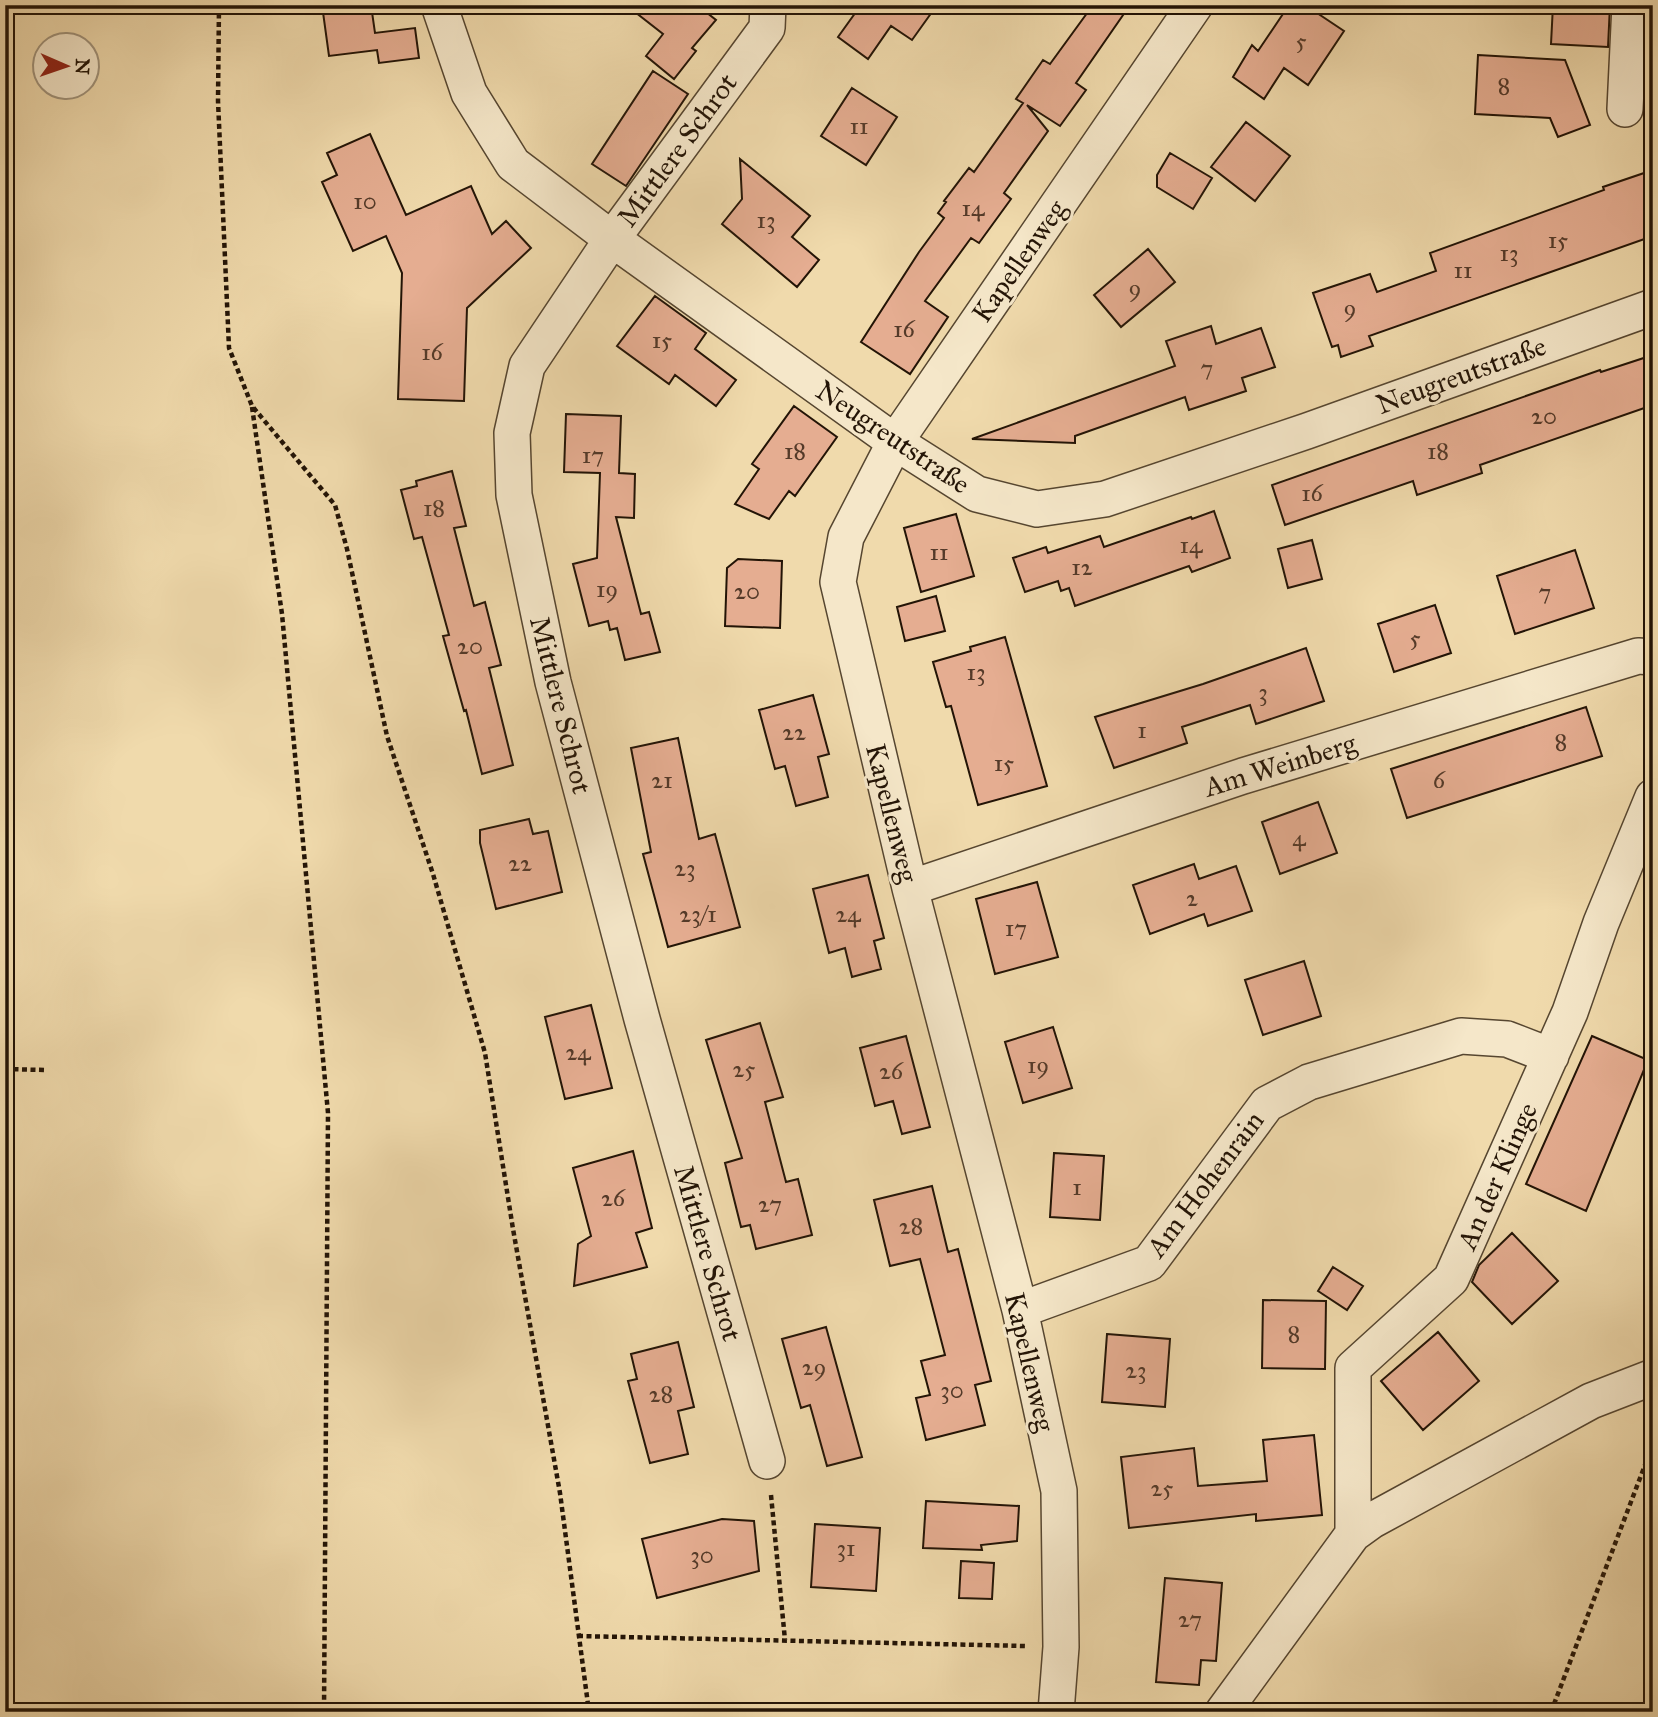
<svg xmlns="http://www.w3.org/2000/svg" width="1658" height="1717" font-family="'IM FELL Great Primer',serif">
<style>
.building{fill:#e5ad91;stroke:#231406;stroke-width:2}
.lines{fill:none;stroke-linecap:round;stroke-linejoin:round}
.street-casing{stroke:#564630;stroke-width:38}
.path{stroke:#231406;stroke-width:4.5;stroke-dasharray:5 3.5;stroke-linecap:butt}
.street{stroke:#f5e7c9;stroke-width:35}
.labels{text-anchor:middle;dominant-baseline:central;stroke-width:6;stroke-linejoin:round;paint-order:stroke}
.number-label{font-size:24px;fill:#543a29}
.street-label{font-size:28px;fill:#231406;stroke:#f5e7c9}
</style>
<rect width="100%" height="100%" fill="#f0daac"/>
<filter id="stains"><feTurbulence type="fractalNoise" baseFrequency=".00286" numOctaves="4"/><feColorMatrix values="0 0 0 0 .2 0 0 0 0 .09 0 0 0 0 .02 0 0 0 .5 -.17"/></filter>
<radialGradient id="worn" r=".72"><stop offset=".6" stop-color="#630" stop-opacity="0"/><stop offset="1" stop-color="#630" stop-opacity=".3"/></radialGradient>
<path class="building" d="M322,5H371L375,33L415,28L419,58L379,63L377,50L329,56Z
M626,5H697L716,20L692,48L696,51L674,79L646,56L663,34Z
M861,5H937L912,40L891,26L868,59L838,37Z
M1093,5H1130L1076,83L1086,90L1060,126L1027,105L1048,131L1004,193L1011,199L979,243L971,238L925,301L948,317L910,374L861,342L919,252L944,218L938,213L946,202L944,201L969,168L974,172L1023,103L1016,99L1043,60L1050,64Z
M1289,5H1305L1344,31L1308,85L1284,68L1264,99L1233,77L1252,45L1258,51Z
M1553,5H1610L1608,47L1551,44Z
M1478,55L1565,60L1590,125L1558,137L1550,118L1475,114Z
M653,71L688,94L626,186L592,164Z
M852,88L897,117L866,165L821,136Z
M1246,122L1290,156L1255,201L1211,167Z
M370,134L406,215L471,186L492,234L506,221L531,248L467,308L464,401L398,399L402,273L386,236L353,251L322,182L337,175L327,153Z
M1170,153L1212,178L1193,209L1157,187V175Z
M740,159L810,216L792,237L819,260L797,287L722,224L742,199Z
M1653,170V236L1369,336L1373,346L1341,357L1338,345L1332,347L1313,293L1370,274L1377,292L1436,271L1430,253L1604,190L1603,187Z
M1148,249L1175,282L1121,327L1094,295Z
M655,296L706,333L695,349L736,380L716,406L675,375L669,384L617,346Z
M1211,326L1216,344L1261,328L1275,367L1242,378L1246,391L1189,410L1185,397L1075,436V443L972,439L1175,366L1166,341Z
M1653,355V405L1480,465L1482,473L1417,495L1413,481L1285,525L1272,485L1600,370L1601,372Z
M794,406L837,437L795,496L789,491L769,519L735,504L759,469L752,464Z
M566,414L621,416L619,473L635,474L634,518L616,517L641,614L649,612L660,652L625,660L617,628L610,630L608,621L589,626L573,564L597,558L600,473L564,472Z
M452,471L466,526L454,528L474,606L485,602L501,665L489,668L513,765L482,774L466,710L464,711L443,636L449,635L422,537L414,539L401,490L417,486L416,481Z
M1214,511L1230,558L1192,572L1189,566L1075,606L1069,588L1061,591L1058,581L1025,592L1013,558L1046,547L1048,553L1100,536L1104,547L1191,517L1192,519Z
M956,514L974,576L921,592L904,528Z
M1312,540L1322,579L1288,588L1278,549Z
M1575,550L1594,608L1515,634L1497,576Z
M738,559L782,561L780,628L725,626L727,568Z
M936,596L945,631L905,641L897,607Z
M1435,605L1451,653L1394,672L1378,624Z
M1005,637L1047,786L978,805L951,706L946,707L933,662L971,651L970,647Z
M1306,648L1324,701L1256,724L1250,705L1182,727L1187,743L1114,768L1095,717L1203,684Z
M813,695L829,754L818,757L828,797L796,806L785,766L775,769L759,710Z
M1586,707L1602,756L1407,818L1391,769Z
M678,738L699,839L715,834L740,927L668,947L643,854L651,852L631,748Z
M1318,802L1337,853L1280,874L1262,822Z
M529,819L533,834L548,831L562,892L496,909L480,843V830Z
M1194,864L1199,879L1236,866L1252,911L1208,926L1204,914L1150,934L1133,885Z
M868,875L884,938L874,941L881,969L852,977L845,948L829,953L813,889Z
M1037,882L1058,957L995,974L976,899Z
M1304,961L1321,1016L1263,1035L1245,980Z
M591,1005L612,1088L565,1099L545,1017Z
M760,1023L783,1097L765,1102L786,1182L798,1179L812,1235L756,1249L750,1225L741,1227L725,1163L742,1158L706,1040Z
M1053,1027L1072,1088L1023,1103L1005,1042Z
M906,1036L930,1127L902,1134L893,1101L875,1106L860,1048Z
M1592,1036L1648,1060L1586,1211L1526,1184Z
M633,1151L652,1228L636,1233L647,1267L574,1286L578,1244L591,1236L573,1168Z
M1054,1153L1104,1156L1100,1220L1050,1217Z
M932,1186L948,1252L958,1249L991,1381L975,1385L985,1425L926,1440L916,1398L930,1395L921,1361L945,1355L920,1259L890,1266L874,1200Z
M1512,1233L1558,1281L1512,1324L1472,1282L1479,1265Z
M1333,1267L1363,1286L1347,1310L1318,1291Z
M1263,1300L1326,1301L1325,1369L1262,1368Z
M826,1327L862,1457L827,1466L810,1405L801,1408L782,1339Z
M1438,1332L1479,1381L1423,1430L1381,1381Z
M1107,1334L1170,1339L1165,1407L1102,1402Z
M678,1342L694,1407L678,1411L688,1454L650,1463L628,1381L637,1379L631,1354Z
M1314,1435L1322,1515L1256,1521V1514L1129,1528L1121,1457L1194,1448L1198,1486L1267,1481L1263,1440Z
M926,1501L1019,1506L1017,1541L981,1545L982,1550L923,1548Z
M722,1519L754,1521L759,1571L657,1598L642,1539Z
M815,1524L880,1528L876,1591L811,1587Z
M961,1561L994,1563L992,1599L959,1598Z
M1165,1578L1222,1583L1216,1661L1201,1660L1199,1685L1156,1682Z"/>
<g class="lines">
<defs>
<path id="street" d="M439,5L469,93L513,164L612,239L895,442L977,494L1037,509L1105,499L1307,431L1653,307
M1625,109L1630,5
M910,888L1243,776L1638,656L1653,657
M1020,1310L1149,1263L1267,1104L1309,1082L1461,1036L1507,1039L1551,1056
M767,1461L642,1019L553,682L514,495L512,433L527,366L612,239L767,28L768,5
M1353,1534V1368L1451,1279L1570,1012L1601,923L1653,797
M1056,1712L1061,1647L1059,1491L1020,1310L910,888L838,582L846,537L895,442L1195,5
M1223,1712L1353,1534L1371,1521L1591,1401L1653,1377"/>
</defs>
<use href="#street" class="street-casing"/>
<path class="path" d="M219,5L218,101L229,348L252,406L335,505L347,549L387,736L433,874L485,1053L513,1229L560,1493L589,1712
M252,407L282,614L328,1113L324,1712
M5,1069L44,1070
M771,1495L785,1640
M578,1636L1025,1646
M1551,1712L1653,1444"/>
<use href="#street" class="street"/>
</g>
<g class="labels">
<g class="number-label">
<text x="1301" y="41">5</text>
<text x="1504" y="86">8</text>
<text x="859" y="126">11</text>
<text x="365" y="201">10</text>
<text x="973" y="208">14</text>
<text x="766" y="220">13</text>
<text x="1558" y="240">15</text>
<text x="1509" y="253">13</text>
<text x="1463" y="270">11</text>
<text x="1135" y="288">9</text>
<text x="1350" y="308">9</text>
<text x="904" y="329">16</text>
<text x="662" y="340">15</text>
<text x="432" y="352">16</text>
<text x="1207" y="368">7</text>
<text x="1544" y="416">20</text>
<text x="795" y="451">18</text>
<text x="1438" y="451">18</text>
<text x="593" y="455">17</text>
<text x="1312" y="493">16</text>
<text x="434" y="508">18</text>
<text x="1191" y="545">14</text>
<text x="939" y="552">11</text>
<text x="1082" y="567">12</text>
<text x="607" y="589">19</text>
<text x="747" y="591">20</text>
<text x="1545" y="592">7</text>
<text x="1415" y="638">5</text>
<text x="470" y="646">20</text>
<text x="976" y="672">13</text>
<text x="1263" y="692">3</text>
<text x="1142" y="730">1</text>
<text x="794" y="732">22</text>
<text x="1561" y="742">8</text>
<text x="1004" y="763">15</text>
<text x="662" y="780">21</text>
<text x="1439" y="780">6</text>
<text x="1299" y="838">4</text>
<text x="520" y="863">22</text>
<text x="685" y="868">23</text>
<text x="1192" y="898">2</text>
<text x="698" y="914">23/1</text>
<text x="848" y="914">24</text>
<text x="1016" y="928">17</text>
<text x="578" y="1052">24</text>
<text x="1038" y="1065">19</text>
<text x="744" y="1069">25</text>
<text x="891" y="1071">26</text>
<text x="1077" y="1187">1</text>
<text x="613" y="1198">26</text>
<text x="770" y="1204">27</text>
<text x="911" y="1226">28</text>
<text x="1294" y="1334">8</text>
<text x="814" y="1367">29</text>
<text x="1136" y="1370">23</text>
<text x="952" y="1390">30</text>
<text x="661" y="1394">28</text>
<text x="1162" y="1488">25</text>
<text x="846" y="1548">31</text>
<text x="702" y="1555">30</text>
<text x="1190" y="1619">27</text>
</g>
<g class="street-label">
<text transform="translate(677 150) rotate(-54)">Mittlere Schrot</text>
<text transform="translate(1019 261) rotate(-55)">Kapellenweg</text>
<text transform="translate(1461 375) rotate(-20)">Neugreutstraße</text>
<text transform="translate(893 437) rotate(34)">Neugreutstraße</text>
<text transform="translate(561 705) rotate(76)">Mittlere Schrot</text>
<text transform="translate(1280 765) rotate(-17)">Am Weinberg</text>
<text transform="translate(892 813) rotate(76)">Kapellenweg</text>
<text transform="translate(1497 1176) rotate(-66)">An der Klinge</text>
<text transform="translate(1205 1184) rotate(-53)">Am Hohenrain</text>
<text transform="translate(708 1253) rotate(74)">Mittlere Schrot</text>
<text transform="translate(1030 1362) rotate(77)">Kapellenweg</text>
</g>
</g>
<rect width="1658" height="1717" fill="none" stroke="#f0daac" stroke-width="28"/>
<rect x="7" y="7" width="1644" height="1703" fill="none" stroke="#231406" stroke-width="3.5"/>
<rect x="14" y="14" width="1630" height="1689" fill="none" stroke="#231406" stroke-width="2"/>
<g transform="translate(66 66) rotate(92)"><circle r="33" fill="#f5e7c9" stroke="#a1937b" stroke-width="2"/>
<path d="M0-5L12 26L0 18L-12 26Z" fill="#8f2418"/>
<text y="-10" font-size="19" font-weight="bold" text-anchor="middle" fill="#231406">N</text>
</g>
<rect width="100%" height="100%" filter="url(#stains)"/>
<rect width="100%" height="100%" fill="url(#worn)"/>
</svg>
